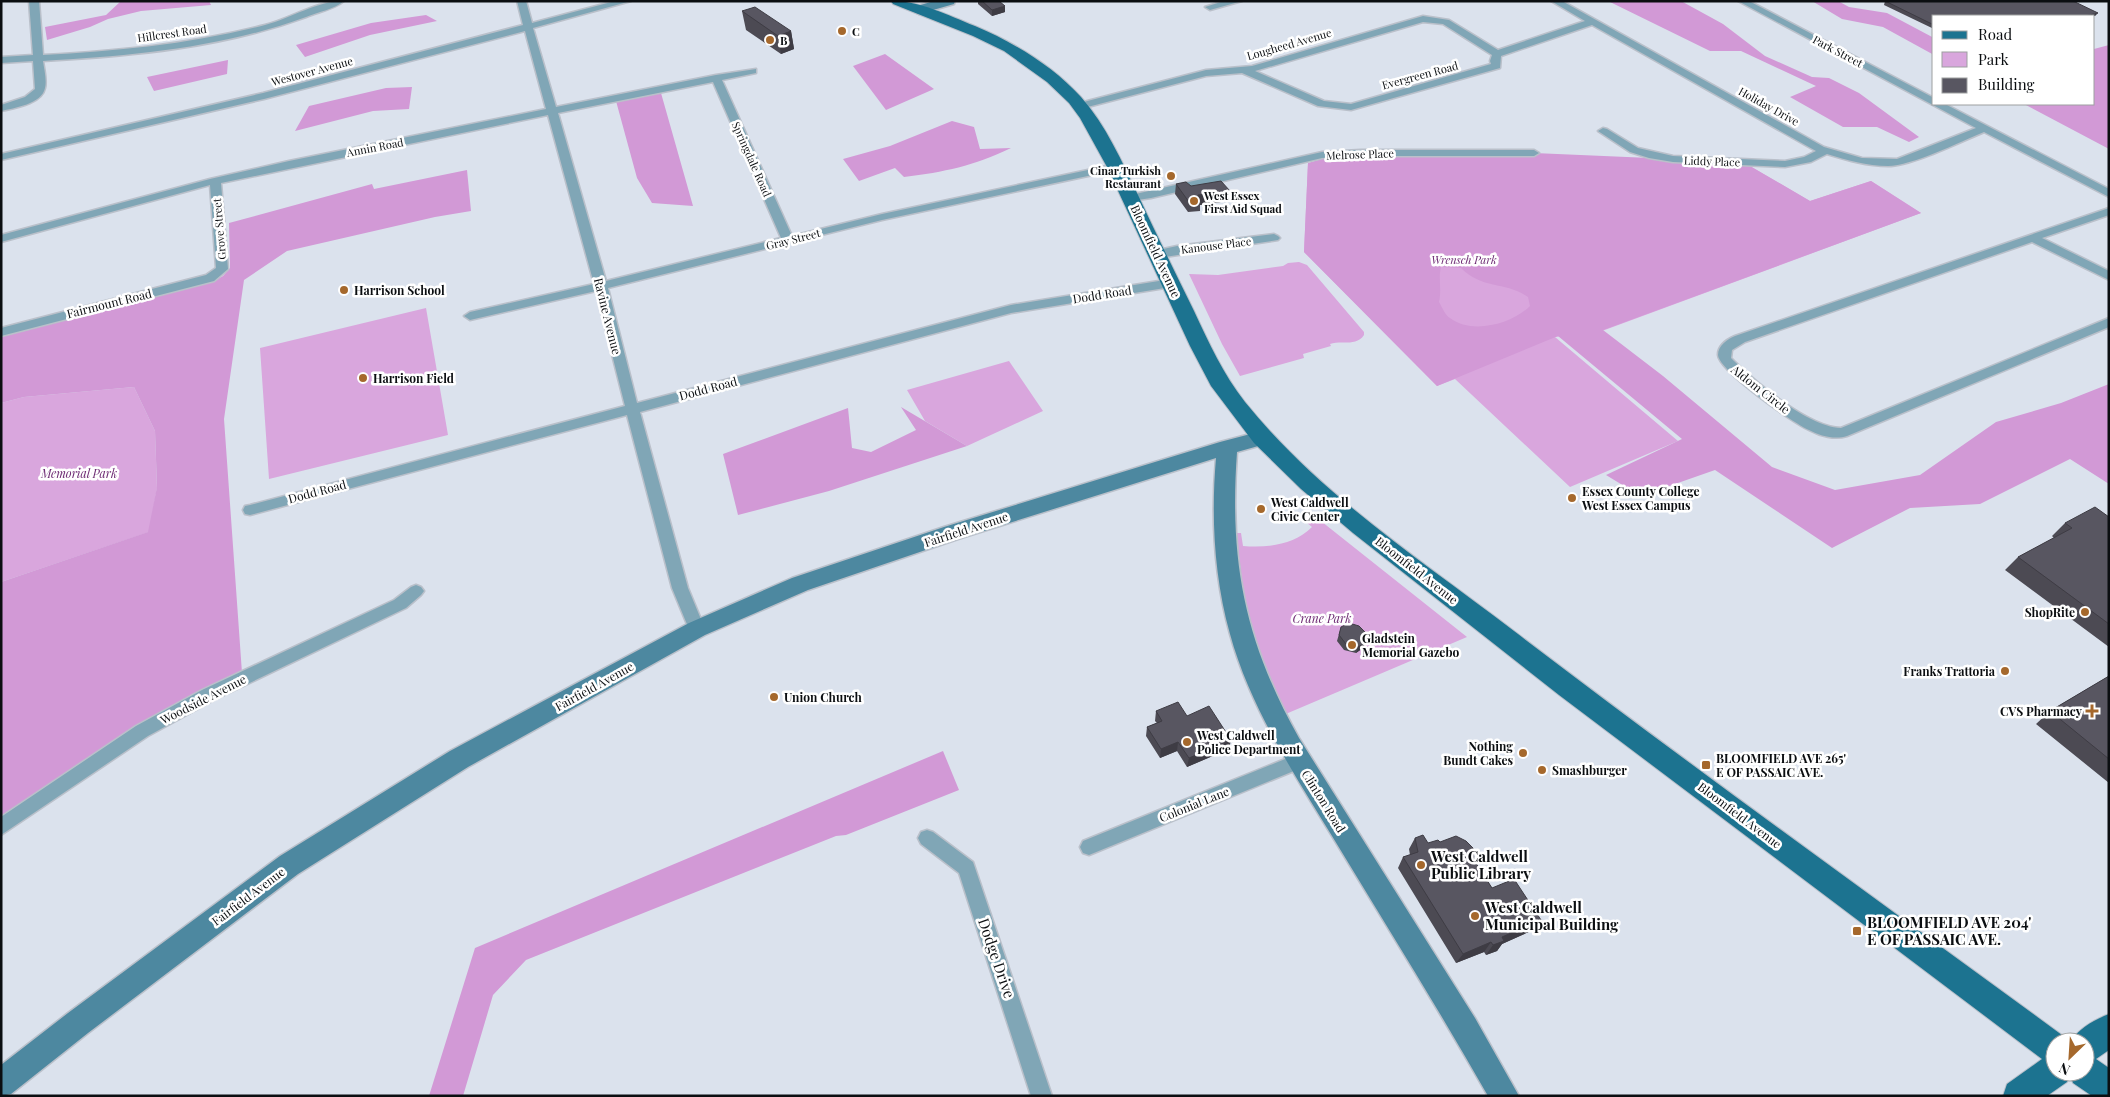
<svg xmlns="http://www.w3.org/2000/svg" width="2110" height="1097" font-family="'Playfair Display',serif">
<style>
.green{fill:#d9a6dd}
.forest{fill:#d299d6;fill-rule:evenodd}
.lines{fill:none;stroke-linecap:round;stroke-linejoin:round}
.street-casing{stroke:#bac0ca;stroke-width:3}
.secondary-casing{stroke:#bac0ca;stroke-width:3}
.primary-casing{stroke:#bac0ca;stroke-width:2}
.street{fill:#80a6b6;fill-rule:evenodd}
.secondary{fill:#4d88a0;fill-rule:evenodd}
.primary{fill:#1c7390;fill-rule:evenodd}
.wall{fill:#4c4a53}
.shaded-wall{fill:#3e3c44}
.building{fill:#585661;stroke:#3e3c44}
.poi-dot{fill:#a5682c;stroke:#fff;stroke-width:2}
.labels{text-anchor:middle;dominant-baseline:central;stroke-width:5;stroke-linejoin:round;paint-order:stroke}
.far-poi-label{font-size:11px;font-weight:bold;fill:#0b0e11;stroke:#fff;text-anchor:start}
.far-street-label{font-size:11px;fill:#0b0e11;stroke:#fff}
.far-park-label{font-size:11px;font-style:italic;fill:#6d2a73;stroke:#fff}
.street-label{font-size:12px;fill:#0b0e11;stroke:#fff}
.poi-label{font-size:12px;font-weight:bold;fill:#0b0e11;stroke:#fff;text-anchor:start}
.park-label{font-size:12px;font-style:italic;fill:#6d2a73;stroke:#fff}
.near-poi-label{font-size:15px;font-weight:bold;fill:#0b0e11;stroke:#fff;text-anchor:start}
.near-street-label{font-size:15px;fill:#0b0e11;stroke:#fff}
</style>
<rect width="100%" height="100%" fill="#dbe2ed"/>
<path class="green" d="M1743,162L1810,201L1871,181L1921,213L1602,331L1555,337L1678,441L1570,487L1455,379L1437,386L1304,252L1308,163Z
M1299,262L1307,265L1364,332V335C1356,347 1341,340 1330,344L1331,346L1303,354L1304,358L1240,376L1222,344L1189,274L1218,275L1283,266L1288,263Z
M426,308L448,435L269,479L260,348Z
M1009,361L1043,411L967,446L925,421L907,390Z
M134,387L155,431L157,488L149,532L1,582V403L24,397Z
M1307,510L1467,637L1281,716L1250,644L1236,533H1241L1243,546C1267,548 1294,545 1312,527L1300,517Z"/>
<path class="forest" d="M121,1H209L211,5L141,11L108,19L90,27L47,40L45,27L106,15Z
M1608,1H1681L1723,24L1765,56L1812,77L1829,78L1859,93L1919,137L1909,142L1877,127H1843L1790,97L1816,86L1741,51H1710Z
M1812,1H1838L1849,7L1887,13L1934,38V55L1883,27L1842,19Z
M426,15L437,21L370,35L305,57L296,45L371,23Z
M2109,45V149L2024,104H2094V49Z
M885,54L934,89L886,110L853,66Z
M228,60L227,74L154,91L147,77Z
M412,87L409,109L373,111L295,131L309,106L386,88Z
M661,93L693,206L652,203L637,178L616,101Z
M952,121L974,127L980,149L1011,148C973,166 945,172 904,177L895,168L859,181L843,159L890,146Z
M1534,153L1743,162L1810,201L1871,181L1921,213L1603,330L1663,376L1772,467L1835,490L1920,475L1996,422L2061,403L2109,384V484L2070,459L1980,504L1910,508L1832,548L1715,470L1655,491L1629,489L1606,475L1682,439L1558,336L1437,386L1304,252L1308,163L1335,155ZM1441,267L1461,268C1483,290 1505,281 1528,297L1530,306C1512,324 1472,335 1450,318C1445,315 1442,307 1439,302C1442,289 1438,279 1441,267Z
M467,170L471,211L435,217L287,251L244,280L224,419L242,673L1,828V582L148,532L157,487L155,431L134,387L24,397L1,403V337L214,281L223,276L230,268L229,223L372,184L374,189Z
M901,407L967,446L829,491L738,515L723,454L848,408L852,448L871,452L916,430Z
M943,751L959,790L846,835L836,836L526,960L493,995L463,1096H429L475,948Z"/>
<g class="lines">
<defs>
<path id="street" d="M29,1H39L43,55C118,51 191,44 265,25C292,18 316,1 344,1C335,9 318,12 306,17C221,48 132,56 43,61C44,69 47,80 45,88C42,104 14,108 1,111V105L25,97L35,89L33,61L1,63V57L33,55Z
M517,1H526L532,23L615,1H631L533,28L556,107L716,75L756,69V73L722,80L792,236L882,214L1116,164L1121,167L1116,170L882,220L608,288L637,403L1011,305L1171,279L1177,283L1171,287L1011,313L640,412L688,588L705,629L703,634L697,635L691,634L672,588L627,415L250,515L245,514L243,510L245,506L250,505L625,406L596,291L470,320L464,316L470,312L594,284L548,115L221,183L228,269L214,281L1,336V328L206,275L216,268L210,185L1,242V235L210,179L289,161L546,109L525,31L264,99L1,160V154L263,93L523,25ZM713,82L781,238L606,281L558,113Z
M1224,1H1242L1210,10L1205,7Z
M1551,1H1562L1824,147L1862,158L1897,159L1976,128L1738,1H1749L1934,98V104H1945L2109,189V197L1984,132C1960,142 1911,166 1888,166C1867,166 1847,160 1827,154L1811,162L1785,167L1673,162L1649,158L1630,152L1598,131L1603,128L1607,129L1638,148L1673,156L1785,161L1804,157L1816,151L1592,25L1501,56L1500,68L1351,110L1318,106L1242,73L1206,76L1080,109L1075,106L1076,104L1206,70L1252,66L1423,16L1449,20L1498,50L1585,21ZM1423,22L1443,24L1492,55L1490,61L1491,64L1351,104L1324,101L1255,71Z
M1361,150H1534L1539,153L1534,156H1361L1322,158L1151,198L1131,201L1125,198L1131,195L1322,152Z
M2109,208V215L2042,238L2109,271V280L2032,242L1745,342L1732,350L1731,358L1734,361C1757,383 1808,427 1841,428L2109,318V327L1847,436C1835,440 1820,436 1809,430C1793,423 1719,371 1718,355C1718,345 1728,339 1735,336Z
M1274,234L1278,236L1280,238L1278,240L1158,258L1152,254L1154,251L1177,246Z
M416,585L421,587L424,591L421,595L406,608L214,700L148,736L1,835V817L136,726L202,690L394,600L411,587Z
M1300,753L1306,756L1309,761L1306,766L1089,855L1083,853L1080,847L1083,841Z
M927,830L933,832L973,862L1052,1096H1031L959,873L921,844L918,838L921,832Z"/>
<path id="secondary" d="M934,1H955L954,4L919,14L912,10L914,7Z
M1262,431L1269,433L1272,438L1269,443L1237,452C1229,562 1245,642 1299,738L1475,1018L1519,1096H1488C1438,1008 1384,922 1332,836C1293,772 1250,707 1230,634C1214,577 1211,516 1216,458L958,539L808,590L705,635L468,767L298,874L88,1033L11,1094L1,1096V1065L68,1013L280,856L450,751L689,623L792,578L944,527L1220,442Z"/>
<path id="primary" d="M891,1C921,1 947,15 975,26C1013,42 1053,66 1081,97C1106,125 1122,162 1138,195C1156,234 1175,272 1194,311C1209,343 1223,374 1245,402C1319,494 1421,560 1514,631C1696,770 1882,903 2066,1038L2068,1042H2055V1072H2085V1042H2071C2077,1029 2096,1019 2109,1014V1050L2096,1059L2109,1068V1096H2092L2073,1083L2070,1074L2067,1082L2047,1096H2003L2007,1084L2042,1059L1559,695L1353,533L1301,489L1254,443L1211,386L1190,346L1107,167L1080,118L1069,103L1047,82L1004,51L973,36L893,4Z"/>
</defs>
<use href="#street" class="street-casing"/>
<use href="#secondary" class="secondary-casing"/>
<use href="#primary" class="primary-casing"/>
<use href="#street" class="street"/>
<use href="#secondary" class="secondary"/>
<use href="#primary" class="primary"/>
</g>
<path class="wall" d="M978,1H999L1005,12L992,16L978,4Z
M1885,1L2095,16H1934V29L1884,5Z
M742,11L791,31L794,49L781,54L746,30Z
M1176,184L1191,186L1228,201L1200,205V211L1188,212L1175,194Z
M2109,517V647L2005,570L2018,557L2054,538L2052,536L2065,523Z
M1341,627L1363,648L1356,653L1344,650L1337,641Z
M2109,676V783L2036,724L2050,711Z
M1156,711L1187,716L1229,749L1187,767L1177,751L1160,758L1146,736L1147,727L1157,723L1155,721Z
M1415,838L1428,843L1440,842L1474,860L1492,888L1541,920L1533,930L1502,944L1497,951L1486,955L1484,952L1456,963L1398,868L1403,857L1410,855L1409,849Z"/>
<path class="shaded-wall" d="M1005,6V12L992,16V10Z
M2098,13L2095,16H2085Z
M791,31L794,49L781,54L778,36Z
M1230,191L1228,201L1200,205L1201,201L1198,195Z
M1366,642L1363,648L1356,653L1358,647Z
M1231,740L1229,749L1187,767L1189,758Z
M1178,742L1177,751L1160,758L1161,749Z
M1541,920L1533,930L1502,944L1497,951L1486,955L1493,945L1502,937Z
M1491,942L1484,952L1456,963L1463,954Z"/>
<path class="building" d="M982,1H999L1005,6L992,10Z
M1885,1H2073L2098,13L2085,16H1934V25Z
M755,7L791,31L778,36L742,11Z
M1221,181L1230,191L1198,195L1201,201L1189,202L1176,184L1186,182L1191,186Z
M2095,507L2109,517V624L2018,557L2072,528L2065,523Z
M1349,623L1359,626L1368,635L1366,642L1358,647L1346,644L1339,635L1341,627Z
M2109,676V759L2050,711Z
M1178,702L1187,716L1209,706L1231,740L1189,758L1178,742L1161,749L1147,727L1162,721L1156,711Z
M1423,835L1428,843L1438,840L1440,842L1456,836L1466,841L1473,848L1474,860L1492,888L1514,879L1541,920L1502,937L1504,941L1493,945L1491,942L1463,954L1403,857L1418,852L1415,838Z"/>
<g class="poi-dot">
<circle cx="842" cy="31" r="5"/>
<circle cx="770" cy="40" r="5"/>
<circle cx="1171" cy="176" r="5"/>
<circle cx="1194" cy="201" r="5"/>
<circle cx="344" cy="290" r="5"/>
<circle cx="363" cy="378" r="5"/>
<circle cx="1572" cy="498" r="5"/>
<circle cx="1261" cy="509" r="5"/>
<circle cx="2085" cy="612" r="5"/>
<circle cx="1352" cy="645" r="5"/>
<circle cx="2005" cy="671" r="5"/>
<circle cx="774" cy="697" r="5"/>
<path d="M2089.5 703.5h5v5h5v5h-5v5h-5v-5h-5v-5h5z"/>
<circle cx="1187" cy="742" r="5"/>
<circle cx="1523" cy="753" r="5"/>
<rect x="1701" y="760" width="10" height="10" rx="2.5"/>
<circle cx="1542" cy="770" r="5"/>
<circle cx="1421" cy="865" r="5"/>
<circle cx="1475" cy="916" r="5"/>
<rect x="1852" y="926" width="10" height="10" rx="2.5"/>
</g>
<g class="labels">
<g class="far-poi-label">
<text x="852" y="31">C</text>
<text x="780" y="40">B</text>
<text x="1161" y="170" text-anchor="end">Cinar Turkish<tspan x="1161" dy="13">Restaurant</tspan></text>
<text x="1204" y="195">West Essex<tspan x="1204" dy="13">First Aid Squad</tspan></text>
</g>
<g class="far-street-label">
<text transform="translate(172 33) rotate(-8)">Hillcrest Road</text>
<text transform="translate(1289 44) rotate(-16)">Lougheed Avenue</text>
<text transform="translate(1838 51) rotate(28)">Park Street</text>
<text transform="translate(312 71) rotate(-15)">Westover Avenue</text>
<text transform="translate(1420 75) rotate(-15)">Evergreen Road</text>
<text transform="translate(1769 106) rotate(29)">Holiday Drive</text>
<text transform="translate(375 147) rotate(-11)">Annin Road</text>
<text transform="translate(1360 154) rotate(-2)">Melrose Place</text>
<text transform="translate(752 159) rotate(66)">Springdale Road</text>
<text transform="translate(1712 161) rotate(2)">Liddy Place</text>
<text transform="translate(219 229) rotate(-95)">Grove Street</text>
<text transform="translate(793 239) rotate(-14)">Gray Street</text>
<text transform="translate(1216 245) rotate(-7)">Kanouse Place</text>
</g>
<g class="far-park-label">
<text x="1464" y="259">Wrensch Park</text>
</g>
<g class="street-label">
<text transform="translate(1156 251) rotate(65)">Bloomfield Avenue</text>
<text transform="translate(1102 294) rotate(-9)">Dodd Road</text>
<text transform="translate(109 303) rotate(-14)">Fairmount Road</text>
<text transform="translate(608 316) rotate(76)">Ravine Avenue</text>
<text transform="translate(708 388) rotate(-15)">Dodd Road</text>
<text transform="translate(1761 389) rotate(38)">Aldom Circle</text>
<text transform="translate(317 491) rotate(-15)">Dodd Road</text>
<text transform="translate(966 529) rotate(-18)">Fairfield Avenue</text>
<text transform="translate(1417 570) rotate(38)">Bloomfield Avenue</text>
<text transform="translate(594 686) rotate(-29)">Fairfield Avenue</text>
<text transform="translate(203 699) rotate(-27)">Woodside Avenue</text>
<text transform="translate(1324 801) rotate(58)">Clinton Road</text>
<text transform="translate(1194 804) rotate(-22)">Colonial Lane</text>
<text transform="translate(1740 815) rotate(37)">Bloomfield Avenue</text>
<text transform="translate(248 896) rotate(-37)">Fairfield Avenue</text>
</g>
<g class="poi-label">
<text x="354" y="290">Harrison School</text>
<text x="373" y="378">Harrison Field</text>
<text x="1582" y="491">Essex County College<tspan x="1582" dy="14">West Essex Campus</tspan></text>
<text x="1271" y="502">West Caldwell<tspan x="1271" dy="14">Civic Center</tspan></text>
<text x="2075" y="612" text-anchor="end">ShopRite</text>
<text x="1362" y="638">Gladstein<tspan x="1362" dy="14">Memorial Gazebo</tspan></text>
<text x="1995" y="671" text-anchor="end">Franks Trattoria</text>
<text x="784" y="697">Union Church</text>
<text x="2082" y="711" text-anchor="end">CVS Pharmacy</text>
<text x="1197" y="735">West Caldwell<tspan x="1197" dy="14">Police Department</tspan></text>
<text x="1513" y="746" text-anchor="end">Nothing<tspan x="1513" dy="14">Bundt Cakes</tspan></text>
<text x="1716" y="758">BLOOMFIELD AVE 265'<tspan x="1716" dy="14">E OF PASSAIC AVE.</tspan></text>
<text x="1552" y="770">Smashburger</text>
</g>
<g class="park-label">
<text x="79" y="473">Memorial Park</text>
<text x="1322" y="618">Crane Park</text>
</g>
<g class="near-poi-label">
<text x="1431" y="856">West Caldwell<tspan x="1431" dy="17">Public Library</tspan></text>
<text x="1485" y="907">West Caldwell<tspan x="1485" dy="17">Municipal Building</tspan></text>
<text x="1867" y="922">BLOOMFIELD AVE 204'<tspan x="1867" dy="17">E OF PASSAIC AVE.</tspan></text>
</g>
<g class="near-street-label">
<text transform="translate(997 958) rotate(71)">Dodge Drive</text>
</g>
</g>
<rect width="2110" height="1097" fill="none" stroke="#0b0e11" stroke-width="5"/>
<rect x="1932" y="15" width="162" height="90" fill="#ffffff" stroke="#9d9fa0"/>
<rect x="1942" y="31" width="25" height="8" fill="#1c7390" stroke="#9d9fa0"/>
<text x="1978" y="40" font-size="15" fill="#0b0e11">Road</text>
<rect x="1942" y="52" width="25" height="15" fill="#d9a6dd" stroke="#9d9fa0"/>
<text x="1978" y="65" font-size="15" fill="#0b0e11">Park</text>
<rect x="1942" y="78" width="25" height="15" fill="#585661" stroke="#9d9fa0"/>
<text x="1978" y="90" font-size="15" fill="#0b0e11">Building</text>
<g transform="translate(2070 1057) rotate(205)"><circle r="24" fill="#ffffff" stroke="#9d9fa0"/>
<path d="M0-4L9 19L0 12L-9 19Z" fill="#a5682c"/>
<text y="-8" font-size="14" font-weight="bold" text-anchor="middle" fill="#0b0e11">N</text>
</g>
</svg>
